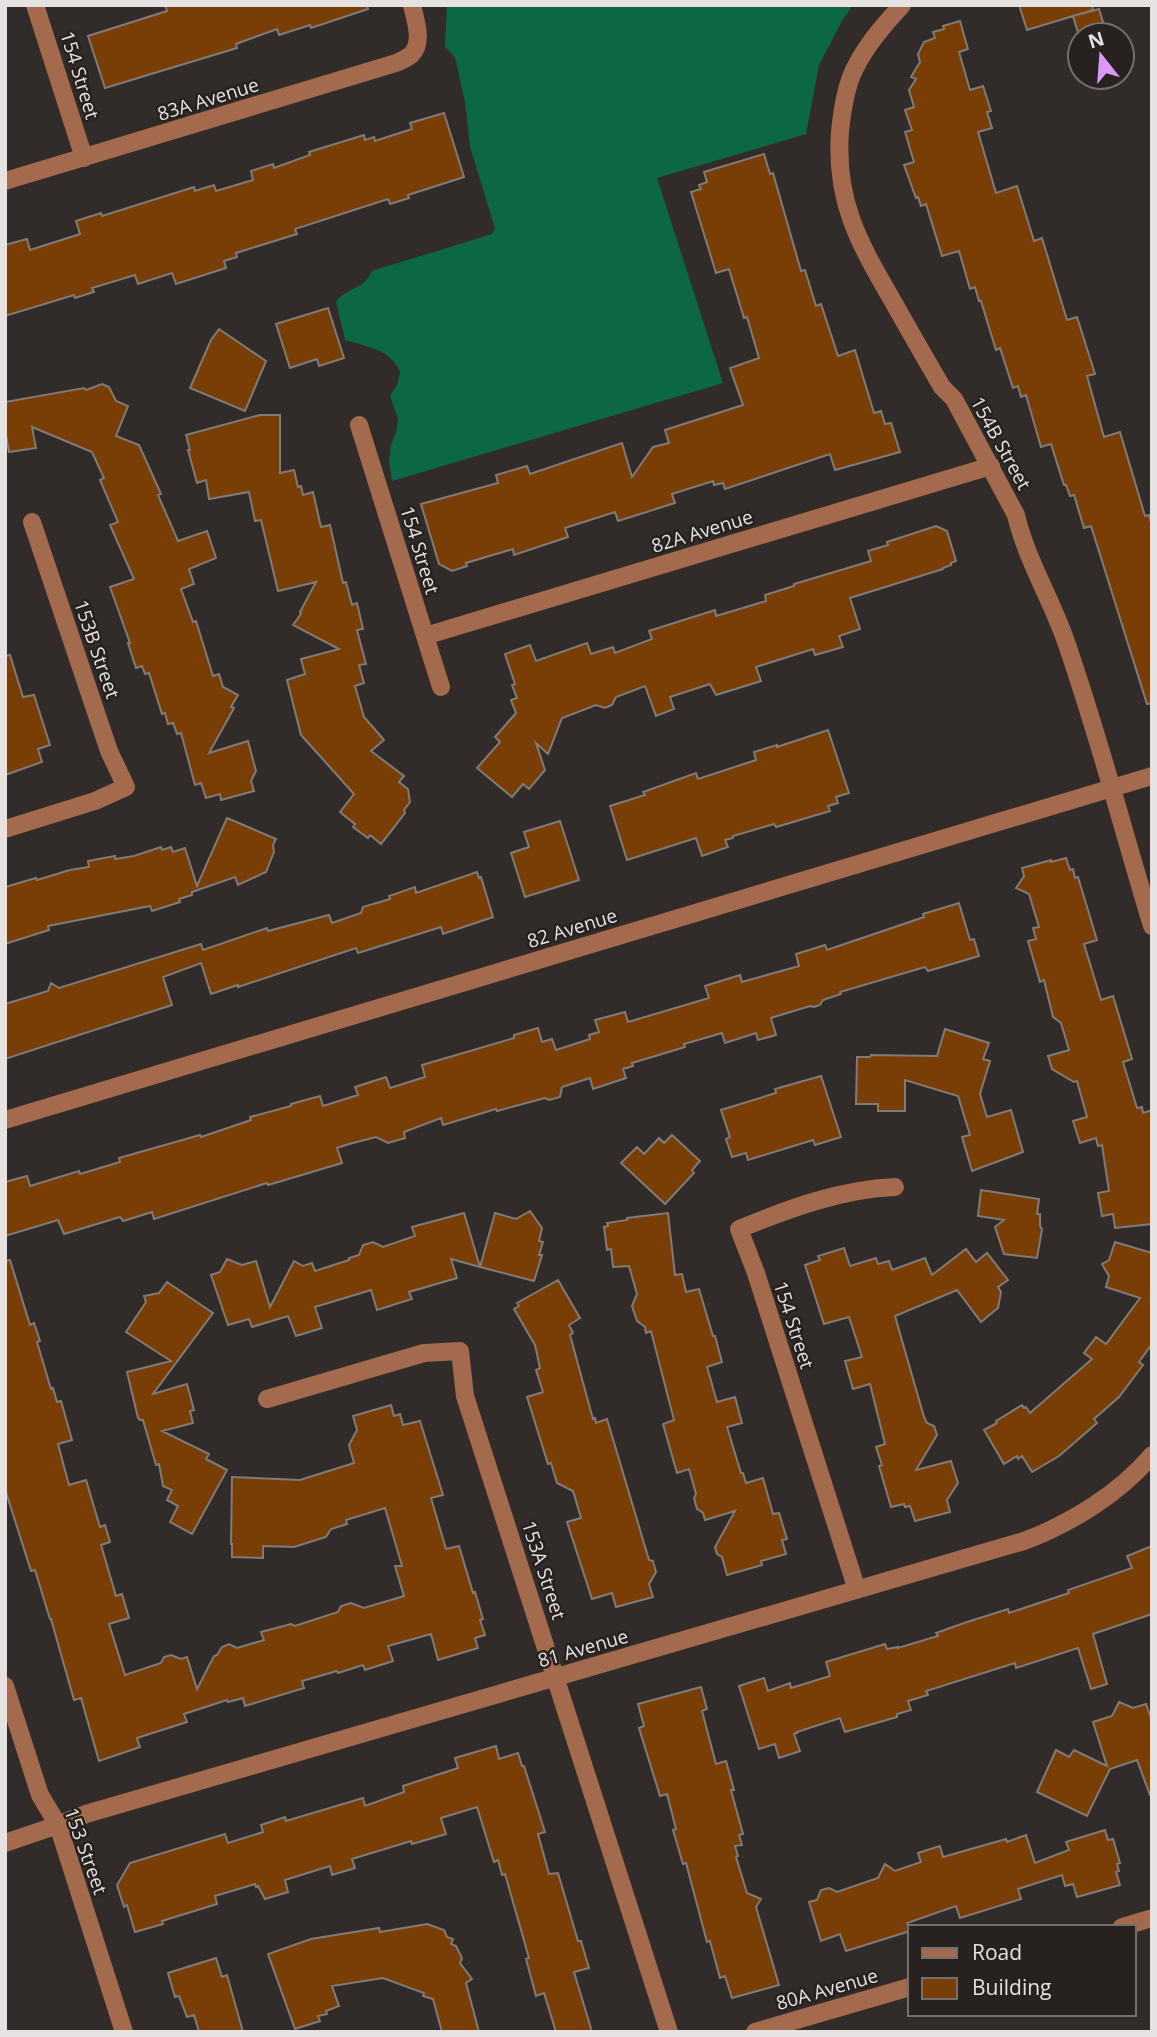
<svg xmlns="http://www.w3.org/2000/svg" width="1157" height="2037" font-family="'Open Sans',sans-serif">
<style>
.forest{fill:#0b6842}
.building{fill:#793d06;stroke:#807b77;stroke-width:2}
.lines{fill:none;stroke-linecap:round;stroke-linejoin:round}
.minor{stroke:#a36a4d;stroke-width:18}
.labels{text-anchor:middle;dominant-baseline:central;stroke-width:5;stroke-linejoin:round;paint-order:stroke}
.street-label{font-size:19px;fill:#e6e2e1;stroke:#272220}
</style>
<rect width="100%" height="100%" fill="#312c29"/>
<path class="forest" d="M447,5H853L842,21L819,65L806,134L657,178L723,383L392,481L389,461L391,445L396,433L398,419L390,396L397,385L400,372C392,350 366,346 345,340L336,302C346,287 363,291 372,271L492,234L495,228L470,147L465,102L455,57L445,47Z"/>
<path class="building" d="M165,5H367L368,9L311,28L310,25L279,35L277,29L236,44L237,48L105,88L88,36L167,11Z
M1019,5H1092L1093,10L1027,30Z
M1099,9L1105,29L1079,36L1073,16Z
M960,21L968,49L959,52L970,90L983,86L991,111L987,112L992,128L978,132L996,193L1017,186L1034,241L1042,238L1067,320L1077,317L1095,374L1087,376L1104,437L1120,432L1145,516L1149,515L1152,526V703L1147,704L1091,526L1084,528L1074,495L1070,496L1066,485H1064L1051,444L1041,447L1026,395L1021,397L1018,386L1013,388L1000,348L996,350L981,301H979L975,287L970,289L959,251L942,256L926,204L921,206L918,197L916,198L904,165L914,162L905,132L912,130L905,110L914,107L909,90L916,79L911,77L920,62L918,54L924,42L935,38L933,32L944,29L943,26Z
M444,113L464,177L408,195L409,198L390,204L388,199L295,229L297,234L236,253L237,257L224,261L226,268L176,284L172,273L138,284L135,275L92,288L94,292L75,298L74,295L5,316V245L27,239L30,250L80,234L76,221L101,213L102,216L194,187L195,191L214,185L216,191L253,180L251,171L273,164L274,168L310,155L309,152L364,135L365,140L374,137L375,141L412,129L410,123Z
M764,154L770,174L773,173L801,271L805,270L816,306L821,304L838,356L855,350L874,413L881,411L885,424L891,423L900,452L835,470L830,454L725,489L723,483L714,485L713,481L672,494L675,503L618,521L615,512L565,528L568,537L514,555L513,549L466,563L467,566L452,571L439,564L421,504L498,483L496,475L527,466L530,474L622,443L632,477L653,447L669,443L665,430L743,405L730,368L759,358L747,317L744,318L729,269L716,273L691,192L701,189L699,185L707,182L704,172Z
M328,308L344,358L319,366L317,359L290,368L276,324Z
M219,329L266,361L245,411L190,388L211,340Z
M102,384L109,387L116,401L128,406L116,436L139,445L161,494L158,495L178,541L207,531L216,558L189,569L194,584L181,589L193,622L196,621L213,676L219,674L223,687L238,695L231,707L234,708L209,753L248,741L256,771L251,781L254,791L221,800L220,794L206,798L201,783L195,785L181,733L177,734L173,723L168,724L165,713L162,714L149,673L145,674L142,666L136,668L128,643H130L110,587L134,579L110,525L118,522L100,480L104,478L92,452L32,427L36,448L9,452L5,429V402L84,388L86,390Z
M260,415H280V473L294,470L298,487L301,486L303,495L313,492L321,527L330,525L343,583L346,582L352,605L357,603L363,629L357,630L366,664L359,665L364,683L355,686L364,717L384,740L371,751L404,776L399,782L408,789L410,802L404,810L405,813L381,844L370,835L368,838L353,827L355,824L340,812L354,794L301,735L287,680L305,674L301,659L339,649L293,625L301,614L300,612L316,582L278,591L261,520L255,521L249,492L209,499L206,480L197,483L188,450H190L186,435Z
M936,526L947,531L956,561L951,563V565L943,568V569L850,598L860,629L839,636L843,647L815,655L813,649L756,667L761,681L716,695L710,684L670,697L674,709L656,716L645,686L616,697L612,705L605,708L596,705L562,718L548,754L536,743L545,770L529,789L523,784L512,797L477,768L500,742L495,737L516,713L511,700L517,698L512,685L515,684L505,654L530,645L536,661L587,643L591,654L613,647L615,653L652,639L649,631L715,610L716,616L766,601L765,595L794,586V584L871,561L868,551L888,545L887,542Z
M10,655L23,697L34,695L50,745L38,749L42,762L5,775V656Z
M828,730L849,793L836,797L838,803L828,806L830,811L776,827L774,824L733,836V838L725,840L728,847L702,856L696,838L627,860L610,806L645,795L643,792L696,773L698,779L756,760L754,752L777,745V747Z
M227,818L276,839L273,845L274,852L266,872L238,885L235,877L192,892V895L179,899L180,902L152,911L150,906L48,926L49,930L5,944V887L36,878L37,880L70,870L89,867L88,861L115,856V859L134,856L161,847L162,850L171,847L173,852L185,848L197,886Z
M560,821L579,880L525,897L511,853L529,847L524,832Z
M1066,858L1070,870L1073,869L1075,878L1078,877L1097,940L1084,944L1101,1000L1113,996L1132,1059L1123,1062L1137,1108L1142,1107L1143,1113L1152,1110V1224L1115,1228L1113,1214L1102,1216L1098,1193L1109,1191L1102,1145L1098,1146L1096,1138L1080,1143L1073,1121L1087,1117L1077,1081L1074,1082L1052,1069L1048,1056L1069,1050L1061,1023L1053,1017L1044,980L1040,982L1028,941L1036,939L1033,928L1039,927L1029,894L1016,888L1024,876L1022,868L1051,860V862Z
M477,872L479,878L481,877L493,917L443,934L441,927L361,952L358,953L356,948L238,987V985L211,994L201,963L163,977L172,1005L5,1059V1004L48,991L51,983L59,988L201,944L203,950L267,928L268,931L329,915L332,923L361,913L363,907L390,899L389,896L415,887L416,893Z
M959,903L970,940L974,939L979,956L928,971L925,967L840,992L841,994L823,1000L820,1005L814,1007L810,1006L771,1018L776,1035L758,1040L756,1033L725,1043L722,1033L684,1044L685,1047L632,1063L633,1066L623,1069L626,1078L593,1089L590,1078L562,1087L560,1097L549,1100L545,1098L497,1111L496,1109L443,1125L441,1118L404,1132L405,1138L388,1143L376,1137L349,1144L337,1148L342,1163L268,1185L267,1183L154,1219L152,1212L123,1221L120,1217L64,1234L58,1220L5,1236V1182L27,1176L30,1186L79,1171L80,1174L120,1162L119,1158L200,1135L201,1137L251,1120L250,1117L291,1106V1104L320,1096L323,1106L358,1095L355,1087L386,1077L390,1088L425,1077L422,1065L514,1038V1035L538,1028L542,1042L552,1039L556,1050L590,1039L589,1035L599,1032L595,1020L625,1012L628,1022L709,998L705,986L740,975L742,982L799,966L796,954L825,945L827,950L924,917L923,914Z
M945,1029L989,1043L983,1059L990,1061L980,1094L987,1117L1011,1110L1023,1152L972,1171L962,1137L970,1135L958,1096L905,1080V1111H878V1104H856L857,1057H870L871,1055L937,1056Z
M821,1076L841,1137L815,1145L813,1140L748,1160L746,1153L732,1157L726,1139L730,1137L721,1110L776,1093L775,1089Z
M672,1135L700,1161L692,1170L694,1173L665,1204L621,1163L637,1147L644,1154L659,1138L664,1143Z
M981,1190L1039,1199L1037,1214H1040V1226L1042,1229L1037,1258L1004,1254L995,1227L1004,1220L978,1216Z
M530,1211L542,1228L539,1241L543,1242L539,1255H542L534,1281L480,1267L495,1213L516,1219Z
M464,1213L480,1267L451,1259L457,1278L409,1292L412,1299L377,1310L371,1290L315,1307L322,1328L296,1336L288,1316L252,1327L249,1319L228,1325L211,1275L220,1272L227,1259L242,1265L256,1261L270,1307L294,1261L303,1266L312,1263L315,1271L349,1260V1258L359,1255L363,1245L373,1242L383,1247L415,1236L412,1227Z
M668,1213L675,1275L682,1274L686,1292L699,1289L713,1336H715L722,1362L707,1367L717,1402L735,1397L742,1423L727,1427L741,1473H743L746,1483L763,1478L773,1514L779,1513L787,1539L782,1540L786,1554L761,1561L762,1565L727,1575L722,1557L717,1554L715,1547L735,1511L705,1520L703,1513L697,1509L694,1498L696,1494L689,1469L677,1473L663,1424L674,1420L651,1331L646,1333L645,1327L637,1321L632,1306L637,1294L629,1266L613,1267L611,1249L607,1250L604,1227L608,1226L607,1223L627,1220V1218Z
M1115,1242L1152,1253V1344L1139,1362L1143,1365L1119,1397L1094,1419L1097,1423L1059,1456L1032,1472L1022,1456L1018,1459L1017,1456L1004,1464L984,1430L997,1423L996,1421L1022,1405L1024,1408L1026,1407L1030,1413L1092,1359L1084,1353L1096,1337L1106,1344L1140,1298L1106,1287L1109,1276L1102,1264L1109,1260Z
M844,1248L850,1266L876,1258L878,1264L889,1261L892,1270L925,1258L932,1275L966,1249L976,1262L987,1253L1008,1280L998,1287L1001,1292L998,1308L981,1322L957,1290L895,1316L924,1417L927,1423L934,1426L937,1435L916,1470L951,1461L958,1483L947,1500L950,1512L915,1521L910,1506L905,1507L904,1504L891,1507L879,1466L882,1465L876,1447L885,1444L870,1384L853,1389L845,1361L862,1357L849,1317L824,1324L805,1265L820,1260L818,1256Z
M10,1260L30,1325L34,1323L40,1341L37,1342L51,1389L53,1388L57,1402L61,1401L72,1440L58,1444L69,1485L86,1480L100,1527L105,1525L110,1542L101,1545L116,1596L122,1594L129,1618L109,1624L125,1675L161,1663L164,1657L171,1655L181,1659L187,1657L197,1689L214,1656L217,1655L222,1647L229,1644L237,1648L264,1640L261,1632L291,1624L295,1626L338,1612L341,1606L351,1603L364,1608L404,1596L395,1566H402L385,1508L346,1520L347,1524L331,1529L326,1537L294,1547L263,1546V1558L232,1557V1544H231L232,1477L300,1480L354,1463L349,1445L357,1430L353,1416L391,1405L394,1416L400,1414L403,1425L420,1421L443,1495L431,1498L446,1549L459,1546L473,1593L475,1592L483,1619L480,1620L485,1635L475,1638L478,1648L438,1660L431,1634L388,1646L393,1661L365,1670L363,1665L338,1673L337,1671L302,1681L304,1688L245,1706L243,1698L228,1702L227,1700L184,1714L187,1722L137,1738L140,1747L99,1761L81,1698L74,1700L51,1619H50L35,1570L31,1571L5,1489V1261Z
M558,1280L580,1318L569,1325L573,1333L570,1335L593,1419L595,1418L596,1423L607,1419L649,1560L653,1561L656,1572L649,1584L653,1597L616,1607L612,1593L592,1599L567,1522L581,1518L573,1491L557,1483L551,1463L548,1464L527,1397L543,1392L536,1370L540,1368L535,1345L514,1309L519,1306L517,1303Z
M167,1282L213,1313L153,1394L187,1384L194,1410L190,1411L193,1423L162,1431L209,1454L206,1459L227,1470L192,1534L170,1522L178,1506L167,1500L172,1490L163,1486L159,1464L156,1465L143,1420H140L138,1418L127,1372L171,1361L126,1332L146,1302L144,1296L159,1293Z
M1152,1546V1614L1093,1634L1107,1684L1091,1689L1078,1648L1016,1668L1015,1663L926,1691L928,1695L908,1701L911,1710L897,1714V1717L845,1732L840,1718L797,1732V1733L794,1734L800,1751L779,1758L775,1744L759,1749L739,1686L764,1678L768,1691L790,1683L791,1688L830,1676L826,1662L885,1644L887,1649L898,1647V1648L938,1636L936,1633L964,1623L1008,1609L1009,1613L1069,1593L1068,1590L1132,1568L1127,1556Z
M701,1687L707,1709L702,1711L716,1764L726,1761L734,1790H731L743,1834L739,1835L742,1845L735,1846L738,1856L736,1857L747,1893L761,1899L756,1907L779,1985L732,1998L725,1976L720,1978L710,1941L707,1942L686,1863L683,1864L673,1830L676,1829L667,1794L660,1796L639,1728L644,1726L638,1704Z
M1119,1702L1133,1708L1146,1704L1152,1721V1795H1150L1137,1760L1110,1769L1087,1816L1037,1792L1056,1750L1069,1757L1074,1750L1107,1766L1093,1722L1112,1716Z
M496,1746L499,1759L518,1753L522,1766H524L545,1832L538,1834L549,1874L558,1873L578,1941H581L589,1968L574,1972L592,2032H556L544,1993L536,1996L526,1959L529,1958L505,1874L502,1875L498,1860L494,1862L477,1807L441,1818L446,1834L412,1844L411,1841L352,1859L355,1868L332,1875L330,1866L285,1880L288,1892L265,1899L258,1886L256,1887L255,1884L215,1896L217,1904L162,1921L163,1924L135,1932L127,1905L124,1907L117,1885L130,1863L225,1834L228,1843L263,1832L261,1825L285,1817L286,1821L363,1798L365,1806L404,1792L403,1786L458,1768L455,1758Z
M1105,1830L1108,1840L1113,1839L1120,1863L1117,1864L1119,1871L1116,1872L1120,1885L1077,1897L1073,1884L1065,1886L1062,1875L1018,1889L1021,1899L960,1918L956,1906L907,1923L910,1931L846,1951L840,1934L821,1941L809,1902L817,1900L821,1890L829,1888L837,1892L878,1878L885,1864L895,1871L921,1862L918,1853L940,1846L943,1857L1006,1839L1007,1842L1026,1835L1035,1863L1069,1850L1066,1842Z
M427,1924L444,1930L447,1937L453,1939L451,1944L456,1946L462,1958L460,1963L472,1979L466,1983L479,2032H442L433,1999L423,1996L424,1993L383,1978L332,1986L339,2006L326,2011L327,2014L318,2016L320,2021L295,2029L268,1954L311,1939L379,1928L380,1932Z
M216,1958L222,1977L227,1975L243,2032H199L194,2015L187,2017L179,1996L175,1997L168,1973Z"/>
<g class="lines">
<path class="minor" d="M35,5L84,158
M902,5C884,25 866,45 854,70C845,89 842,111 840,132C835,200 858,241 891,298C908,328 925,358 942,387L954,399L1016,515C1026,558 1050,597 1065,639C1098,733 1123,830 1152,926
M5,181L396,63C401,61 407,58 411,55C424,42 415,20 412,5
M359,425L441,687
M425,636L991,466
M5,829L95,801L126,787L109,751L32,522
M5,1120L1152,776
M267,1399L424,1353L460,1351L465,1396L669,2032
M857,1590L756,1273L739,1229C788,1209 841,1189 895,1187
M5,1686L40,1795L58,1825L124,2032
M5,1843L58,1825L86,1814L1024,1541C1070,1524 1120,1493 1152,1455
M1122,1927L1152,1918
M755,2032L910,1987"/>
</g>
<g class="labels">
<g class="street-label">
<text transform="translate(80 75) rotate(73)">154 Street</text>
<text transform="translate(208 99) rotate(-17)">83A Avenue</text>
<text transform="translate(1001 443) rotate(61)">154B Street</text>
<text transform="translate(702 531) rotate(-17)">82A Avenue</text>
<text transform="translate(420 550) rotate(73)">154 Street</text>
<text transform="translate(97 649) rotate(71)">153B Street</text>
<text transform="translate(572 928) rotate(-17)">82 Avenue</text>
<text transform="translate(794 1325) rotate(72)">154 Street</text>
<text transform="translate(544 1570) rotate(72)">153A Street</text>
<text transform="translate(583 1648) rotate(-16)">81 Avenue</text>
<text transform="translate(86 1851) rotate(70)">153 Street</text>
<text transform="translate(827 1989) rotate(-16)">80A Avenue</text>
</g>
</g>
<rect width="1157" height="2037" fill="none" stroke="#e6e2e1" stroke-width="14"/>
<rect x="908" y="1925" width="228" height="91" fill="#272220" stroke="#736f6d" stroke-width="2"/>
<rect x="922" y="1948" width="35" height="10" fill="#a36a4d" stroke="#736f6d" stroke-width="2"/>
<text x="972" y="1960" font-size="21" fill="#e6e2e1">Road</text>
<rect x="922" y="1978" width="35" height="21" fill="#793d06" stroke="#736f6d" stroke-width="2"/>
<text x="972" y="1995" font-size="21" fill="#e6e2e1">Building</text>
<g transform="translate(1101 56) rotate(343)"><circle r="33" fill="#272220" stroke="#736f6d" stroke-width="2"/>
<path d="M0-5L12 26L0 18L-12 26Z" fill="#dc99f4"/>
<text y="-10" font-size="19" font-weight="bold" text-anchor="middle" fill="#e6e2e1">N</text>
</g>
</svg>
